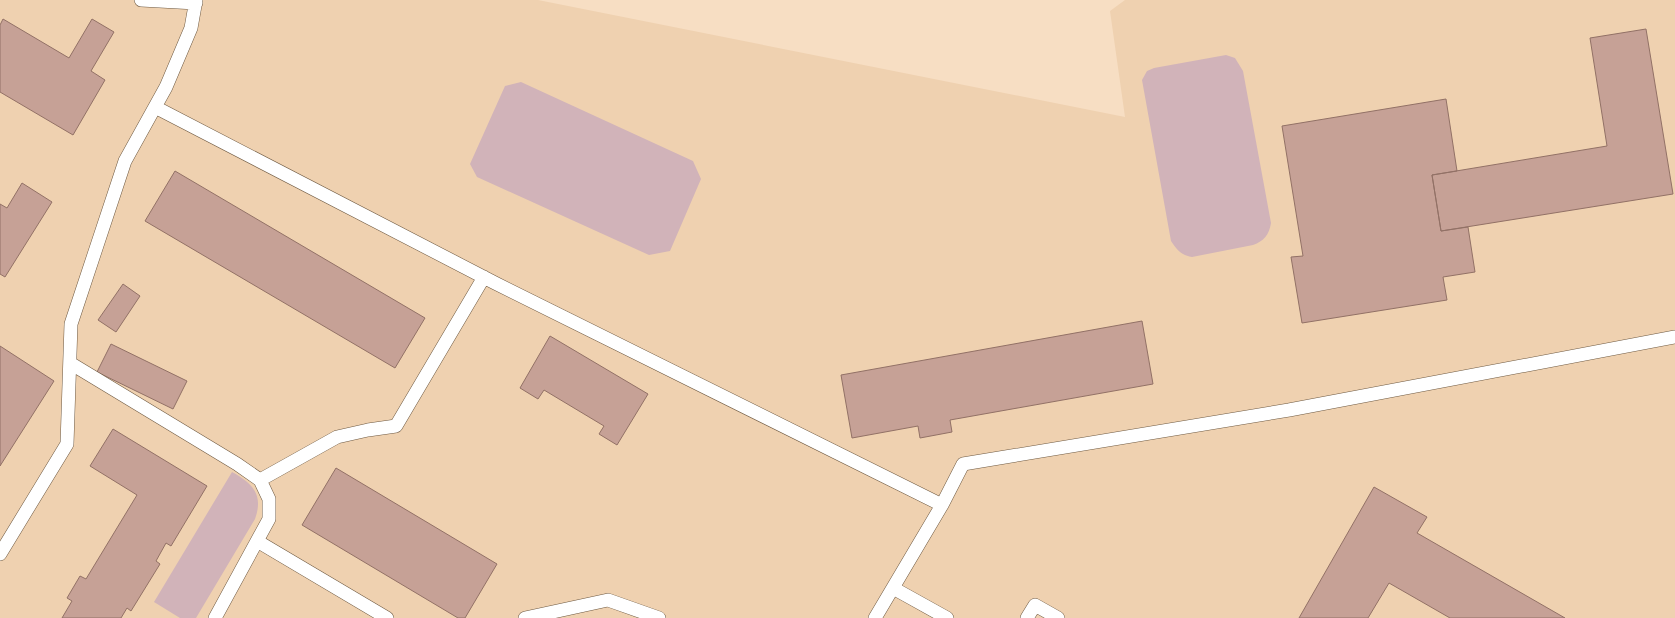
<svg xmlns="http://www.w3.org/2000/svg" width="1675" height="618" font-family="Rubik,sans-serif">
<style>
.built{fill:#efd1b0}
.green{fill:#d1b3b9}
.building{fill:#c6a196;stroke:#927166}
.lines{fill:none;stroke-linecap:round;stroke-linejoin:round}
.service-casing{stroke:#6e5941;stroke-width:14}
.service{stroke:#fff;stroke-width:13}
</style>
<rect width="100%" height="100%" fill="#f7dec3"/>
<path class="built" d="M0,0H538L1125,117L1110,11L1125,0H1675V618H0Z"/>
<path class="green" d="M1226,55L1235,58L1243,71L1271,223C1269,235 1264,241 1253,245L1192,257C1181,255 1177,250 1171,241L1142,80L1147,71L1154,68Z
M521,82L693,161L701,179L670,251L649,255L477,177L470,164L505,86Z
M232,472C252,483 264,494 255,519L196,618H180L154,602Z"/>
<path class="building" d="M3,19L69,58L92,19L114,32L91,71L105,80L73,135L0,92V25Z
M1646,29L1673,194L1441,231L1432,175L1607,146L1590,38Z
M1446,99L1457,171L1432,175L1441,231L1468,227L1475,272L1443,277L1447,300L1302,323L1291,257L1303,256L1282,126Z
M175,171L425,318L395,368L145,221Z
M22,183L52,202L5,277L0,274V204L7,208Z
M123,284L140,296L116,332L98,320Z
M1142,321L1153,384L950,420L952,432L920,438L918,426L852,438L841,375Z
M550,336L648,394L617,445L599,434L604,426L544,390L538,399L520,388Z
M111,344L187,381L173,409L97,372Z
M0,346L54,381L0,466Z
M113,429L207,486L171,546L166,543L156,561L160,564L131,611L127,608L121,618H62L72,601L67,598L80,576L86,579L137,495L90,466Z
M336,468L497,564L465,618H458L302,525Z
M1374,487L1427,517L1417,533L1565,618H1450L1389,583L1368,618H1299Z"/>
<g class="lines">
<defs>
<path id="service" d="M141,0L196,3
M155,107L495,283L942,505L875,618
M70,363L237,464L260,480L269,499V519L215,618
M260,480L337,437L368,430L396,426L484,277
M942,505L963,464L1289,410L1675,337
M257,541L387,618
M0,554L67,444L71,324L125,161L166,87L191,28L196,0
M893,588L947,618
M525,618L608,600L659,618
M1027,618L1035,605L1058,618"/>
</defs>
<use href="#service" class="service-casing"/>
<use href="#service" class="service"/>
</g>
</svg>
